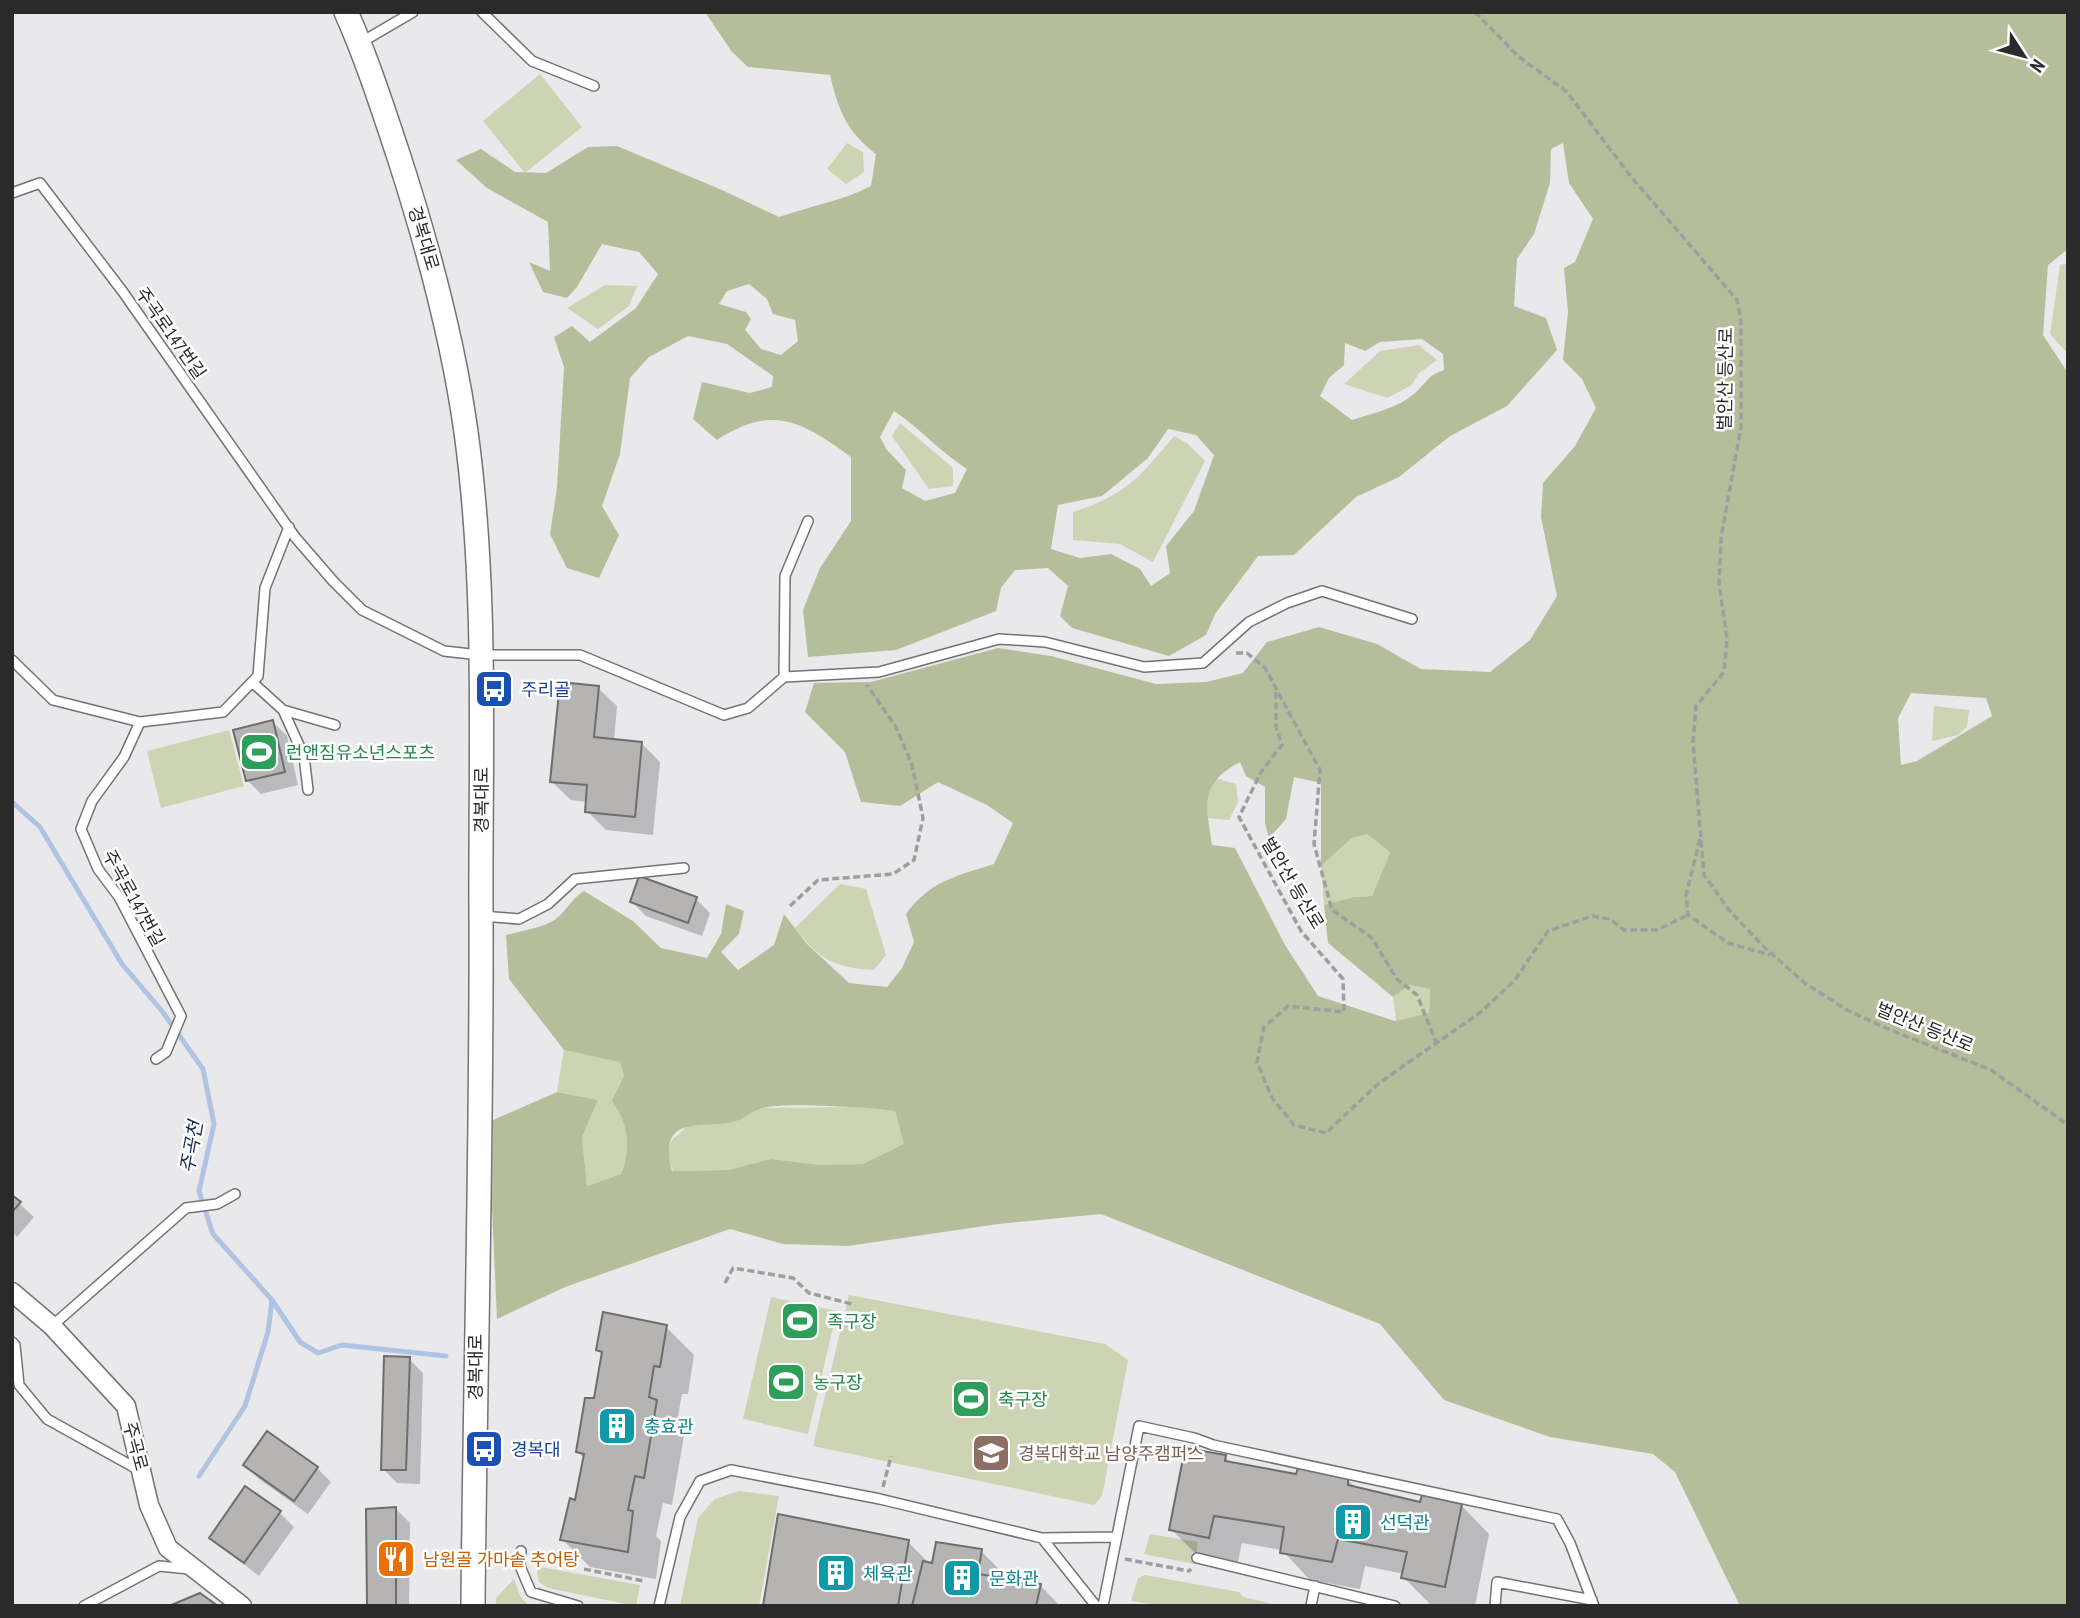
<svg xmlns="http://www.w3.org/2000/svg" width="2080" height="1618" font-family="'PT Sans Narrow','Noto Sans KR',sans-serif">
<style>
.green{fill:#ccd4b4}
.forest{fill:#b5be9a;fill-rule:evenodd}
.shadow{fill:#0003}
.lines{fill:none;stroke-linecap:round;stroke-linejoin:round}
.stream{stroke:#b0c3e3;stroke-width:5}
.building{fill:#b6b3b3;stroke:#6f6d6c;stroke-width:2}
.service-casing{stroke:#737275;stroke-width:12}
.minor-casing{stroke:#737275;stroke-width:21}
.tertiary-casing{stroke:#737275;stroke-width:26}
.path{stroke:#9e9e9f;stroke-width:3.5;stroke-dasharray:7 3.5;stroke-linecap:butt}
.service{stroke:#fff;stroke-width:9}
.minor{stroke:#fff;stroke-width:18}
.tertiary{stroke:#fff;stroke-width:23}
.labels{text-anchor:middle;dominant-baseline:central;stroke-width:5;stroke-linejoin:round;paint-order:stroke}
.street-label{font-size:18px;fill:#2a2a2b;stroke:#fff}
.transit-label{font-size:18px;fill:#164399;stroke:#fff;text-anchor:start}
.leisure-label{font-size:18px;fill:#27864d;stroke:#fff;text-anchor:start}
.culture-label{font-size:18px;fill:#0d838f;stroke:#fff;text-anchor:start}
.education-label{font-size:18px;fill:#785e54;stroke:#fff;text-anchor:start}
.food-label{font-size:18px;fill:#c56008;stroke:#fff;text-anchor:start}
.water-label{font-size:19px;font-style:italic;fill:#132a53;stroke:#fff}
</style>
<rect width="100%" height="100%" fill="#e9e9eb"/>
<path class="green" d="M540,74L582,127L525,173L483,121Z
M847,143L863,152L864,172L846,184L827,169Z
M2068,263V354L2050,334L2060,265Z
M605,285L637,286L629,306L598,329L567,308Z
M1419,345L1437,360L1419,373L1412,385L1387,398L1344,384L1380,351Z
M900,423L953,468V486L929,489L892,436Z
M1174,436L1187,443L1205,461L1153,562L1120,544L1073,540V512C1126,495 1140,477 1174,436Z
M1934,706L1969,710L1967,727L1958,735L1932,741Z
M229,730L244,786L161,808L147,751Z
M1215,778L1236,784L1238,802L1229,820L1208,818L1206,801Z
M1367,834L1390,854L1372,896L1353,897L1324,905L1321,866L1352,838Z
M840,884L866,889L886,955L874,970C834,968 819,959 795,928Z
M1410,985L1430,989L1429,1013L1396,1021L1393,997Z
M564,1050L620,1061L624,1076L613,1101C629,1123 631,1149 621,1174L587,1186L582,1137L598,1100L557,1092Z
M857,1107L895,1111L905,1144L863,1164L821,1165L771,1159L728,1170L673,1171L667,1150L672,1140L690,1124L736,1121L761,1108Z
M849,1295L1105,1344L1128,1360L1102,1496L1094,1505L813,1446Z
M771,1297L837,1311L808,1434L743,1419Z
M739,1491L779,1496L759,1606H680L698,1518L715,1499Z
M1150,1534L1198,1542L1195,1564L1144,1554Z
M540,1567L640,1585L636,1606L548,1588L539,1582L537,1572Z
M1145,1575L1239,1592L1243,1597L1281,1606H1162L1131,1601L1138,1578Z
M514,1579L520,1596L529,1606H496V1598Z"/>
<path class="forest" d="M705,12H2068V249L2048,265L2043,335L2068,373V1606H1740L1675,1472L1653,1454L1550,1437L1444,1400L1380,1324L1101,1214L998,1224L848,1246L783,1244L730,1229L565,1287L497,1319L492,1208L493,1120L557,1092L598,1100L582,1137L587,1186L621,1174C631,1149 629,1123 612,1101L624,1076L620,1062L564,1050L509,979L506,935C520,931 537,929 551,922C565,915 570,899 584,891L633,921L661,948L707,958L721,934L726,904L744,911L739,934L721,952L738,970L774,945L784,914L807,944L849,983L887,987L902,968L914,942L906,914C930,881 956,876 994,864L1013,823L987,805L938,782L900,806L861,802L845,752L805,712L814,683L871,682L998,648L1051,656L1156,684L1206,682L1243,673L1267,642L1319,627L1377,644L1421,669L1490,672L1530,640L1557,596L1541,517L1543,483L1575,446L1596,408L1582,379L1563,360L1568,312L1564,268L1575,262L1593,219L1569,183L1563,143L1551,149L1550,183L1534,234L1517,259L1514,306L1546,318L1557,350L1507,406L1450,436L1399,477L1356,497L1294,555L1258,556L1215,614L1206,635L1169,656L1072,628L1060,616L1068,586L1048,568L1015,570L1001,588L996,611L896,650L808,657L803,610L820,568L851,521V457C801,421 773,404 717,440L693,419L702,382L750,393L772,387L773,376L727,344L688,336L649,357L630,378L620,454L602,506L619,535L599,578L567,568L550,534L557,488L564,367L554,337L572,326L590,342L636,308L658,274L639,252L602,244L577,287L567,298L543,292L529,262L550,271L548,222L487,188L456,160L481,149L515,172L546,173L588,147L617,146L722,190L779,217C810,206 842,201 871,186L876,154C846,131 839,111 830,75L748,67L732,52ZM749,284L767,299L773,314L795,320L798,341L781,355L761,349L745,330L751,319L746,312L719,304L727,291ZM1422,339L1443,354L1444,370C1426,376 1428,382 1414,394C1398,408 1373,413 1352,420L1320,396L1329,378L1344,365L1345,343L1365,351L1380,342ZM894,411C921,429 940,452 967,469L955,493L925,501L902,488L906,470L887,450L880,437ZM1168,429L1196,435L1214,455L1194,511L1166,546L1170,573L1151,586L1140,569L1111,554L1080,558L1051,549L1058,505L1102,496L1148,458ZM1911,693L1986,698L1992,716L1917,761L1901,765L1898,718ZM1240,762L1246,776L1265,787V823L1269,838L1286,819L1294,777L1321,783V866L1352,838L1367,834L1390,853L1372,896L1353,897L1324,905L1328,943L1393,997L1410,985L1430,989L1429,1013L1395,1021L1318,996L1285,945L1235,848L1212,845C1206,804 1199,784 1240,762ZM857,1107L895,1111L904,1144L863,1164L821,1165L771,1159L728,1170L672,1171C657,1112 703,1130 736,1121C744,1119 751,1112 760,1109C779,1102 834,1107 857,1107Z"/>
<path class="shadow" d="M598,688L617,706L614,741L641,743L660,762L653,835L606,830L587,811L588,802L571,800L552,782Z
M273,722L287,736L298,785L261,794L247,780Z
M696,899L710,913L702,936L646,916L632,902Z
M12,1197L34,1217L17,1237L12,1232Z
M666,1327L694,1355L688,1394H682L677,1422L685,1430L672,1505L663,1503L656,1536L661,1541L656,1579L590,1567L562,1539L577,1502L585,1459L578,1452L595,1399L603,1354L598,1349Z
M409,1359L423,1373L420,1484L397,1483L383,1469Z
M1225,1457L1232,1464L1297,1476L1348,1480L1356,1488L1421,1504L1461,1505L1489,1534L1475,1606L1431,1605L1403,1577L1404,1574L1365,1566L1360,1589L1310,1580L1282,1550L1242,1543L1237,1566L1199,1557L1171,1529Z
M245,1465L317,1468L331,1482L308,1514L259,1479Z
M396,1509L410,1523L409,1606H369Z
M280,1513L294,1527L259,1576L211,1538Z
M908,1542L930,1564L981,1551L1009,1579L1040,1585L1060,1606H765Z"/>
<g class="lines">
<path class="stream" d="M12,802L40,827L122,964L162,1011L203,1069L214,1124L199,1191L213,1234L272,1300L268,1332L245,1406L199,1476
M272,1300L300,1342L318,1353L342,1345L446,1356"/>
</g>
<path class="building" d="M560,682L599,686L594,737L642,742L635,817L585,812L587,785L550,782Z
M273,720L285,772L246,781L233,730Z
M639,876L697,897L688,923L630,902Z
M12,1195L21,1202L12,1212Z
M603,1312L667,1325L660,1367L654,1366L649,1397L657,1400L644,1478L635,1476L628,1510L633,1511L628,1552L560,1540L570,1498L575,1500L584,1454L576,1452L585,1398H594L602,1352L596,1350Z
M384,1356L410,1357L406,1470H381Z
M267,1431L318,1467L294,1501L243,1465Z
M1185,1448L1226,1455L1225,1461L1296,1474L1298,1468L1348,1478V1485L1420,1502L1422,1495L1462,1504L1445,1587L1401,1578L1407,1552L1338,1539L1332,1562L1280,1553L1284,1527L1214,1516L1209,1538L1169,1530Z
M245,1486L281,1511L244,1563L209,1538Z
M396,1507V1606H367L366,1509Z
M778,1514L909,1540L898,1606H763Z
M936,1542L982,1549L978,1574L1041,1584L1036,1606H912L923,1561L932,1563Z
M200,1593L218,1606H169Z"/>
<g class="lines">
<defs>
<path id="service" d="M482,12L532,61L594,86
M360,43L413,12
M12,193L40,183L123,292L295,537L333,581L362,610L444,651L480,655H580L724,715L748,708L784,677L879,672L999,639L1045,642L1144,667L1203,663L1249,622L1287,603L1322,591L1412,619
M12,660L53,700L140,722L223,712L258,676L265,588L289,527
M784,677L785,576L808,521
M252,682L283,710L335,725
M283,710L304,756L308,790
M140,722L124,757L92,801L81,829L98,869L119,897L181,1016L166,1052L156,1059
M482,916L519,919L548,904L575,879L684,868
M52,1326L186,1208L217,1204L235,1194
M12,1342L15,1345L19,1385L47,1419L139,1470
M1042,1538L1096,1606
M521,1551L520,1566L531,1592L578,1606
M1197,1558L1395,1606
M84,1606L159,1566L189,1569
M659,1606L680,1517L700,1481L731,1470L880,1499L1042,1538L1115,1537
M1103,1606L1139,1426L1194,1438L1213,1445L1557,1519L1570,1543L1594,1606
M1311,1606L1315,1586
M1495,1606L1497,1582L1592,1600"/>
<path id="minor" d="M12,1292L52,1326L126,1406L149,1505L168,1548L242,1606"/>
<path id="tertiary" d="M346,12C367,59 383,109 399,157C428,247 453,338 466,432C488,592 480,756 481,917C482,1147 475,1376 473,1606"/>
</defs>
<use href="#service" class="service-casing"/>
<use href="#minor" class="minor-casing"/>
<use href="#tertiary" class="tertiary-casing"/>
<path class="path" d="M1475,12L1518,56L1567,92L1628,173L1737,300L1741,321V427L1721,538L1719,583L1727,639L1724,672L1696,706L1693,742L1704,875L1729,910L1763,946L1806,984L1847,1010L1888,1029L1991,1070L2068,1125
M1236,653H1247L1265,668L1320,770L1314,844L1332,910L1371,937L1397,979L1417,995L1436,1042
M1276,692V727L1282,745L1261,772L1239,817L1301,931L1343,979L1344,1012L1288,1006L1264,1027L1257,1062L1272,1098L1294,1125L1326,1133L1379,1083L1481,1012L1515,980L1548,931L1592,916L1610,919L1624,930H1657L1688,915
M1700,839L1686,895L1688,915L1728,943L1770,955
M790,906L818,880L893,874L914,860L923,818L912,765L896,727L867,685
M725,1283L733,1268L793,1278L809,1293L852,1304
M883,1487L891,1456
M1125,1559L1189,1571L1191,1569
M584,1569L644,1581"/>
<use href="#service" class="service"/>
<use href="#minor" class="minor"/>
<use href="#tertiary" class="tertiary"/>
</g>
<defs>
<symbol id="bus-square" viewBox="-11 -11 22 22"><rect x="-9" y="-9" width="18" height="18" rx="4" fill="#1a4fb4" stroke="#fff"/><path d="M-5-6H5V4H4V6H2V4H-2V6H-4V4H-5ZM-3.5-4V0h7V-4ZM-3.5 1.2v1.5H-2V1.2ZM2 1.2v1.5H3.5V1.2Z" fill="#fff"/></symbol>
<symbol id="stadium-square" viewBox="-11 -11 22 22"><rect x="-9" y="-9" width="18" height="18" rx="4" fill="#2e9e5b" stroke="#fff"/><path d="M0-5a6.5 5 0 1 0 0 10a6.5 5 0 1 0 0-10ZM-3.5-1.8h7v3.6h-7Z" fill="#fff"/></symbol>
<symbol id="building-square" viewBox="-11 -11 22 22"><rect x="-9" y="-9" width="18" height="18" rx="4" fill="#0f9aa8" stroke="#fff"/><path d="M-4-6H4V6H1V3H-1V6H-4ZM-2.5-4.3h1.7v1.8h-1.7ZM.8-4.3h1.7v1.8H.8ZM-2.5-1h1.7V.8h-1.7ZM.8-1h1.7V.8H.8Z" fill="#fff"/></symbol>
<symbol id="university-square" viewBox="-11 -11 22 22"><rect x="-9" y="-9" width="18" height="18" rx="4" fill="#8d6e63" stroke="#fff"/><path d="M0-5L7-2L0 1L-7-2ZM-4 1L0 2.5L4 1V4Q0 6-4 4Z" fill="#fff"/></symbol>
<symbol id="restaurant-square" viewBox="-11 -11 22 22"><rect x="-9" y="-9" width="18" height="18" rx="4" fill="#e8710a" stroke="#fff"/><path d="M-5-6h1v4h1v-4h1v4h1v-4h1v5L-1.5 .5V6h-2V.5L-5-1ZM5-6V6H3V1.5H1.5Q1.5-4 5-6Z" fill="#fff"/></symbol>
</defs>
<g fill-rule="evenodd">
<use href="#bus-square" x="472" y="667" width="44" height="44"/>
<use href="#stadium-square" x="237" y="730" width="44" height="44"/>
<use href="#stadium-square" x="778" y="1299" width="44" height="44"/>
<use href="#stadium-square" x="764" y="1360" width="44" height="44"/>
<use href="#stadium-square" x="949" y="1377" width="44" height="44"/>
<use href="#building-square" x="595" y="1404" width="44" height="44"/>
<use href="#bus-square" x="462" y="1427" width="44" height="44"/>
<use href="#university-square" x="969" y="1431" width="44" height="44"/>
<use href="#building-square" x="1331" y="1500" width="44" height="44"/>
<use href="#restaurant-square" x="374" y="1537" width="44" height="44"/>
<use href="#building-square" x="814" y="1551" width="44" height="44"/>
<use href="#building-square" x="940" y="1556" width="44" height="44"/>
</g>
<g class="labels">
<g class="street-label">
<text transform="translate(424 238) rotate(73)">경복대로</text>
<text transform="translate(171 333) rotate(55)">주곡로147번길</text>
<text transform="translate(1725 379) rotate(-89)">벌안산 등산로</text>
<text transform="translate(481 800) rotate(-90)">경복대로</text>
<text transform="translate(1293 883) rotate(59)">벌안산 등산로</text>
<text transform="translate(134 898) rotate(61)">주곡로147번길</text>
<text transform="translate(1925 1027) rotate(22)">벌안산 등산로</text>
<text transform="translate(475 1367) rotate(-90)">경복대로</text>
<text transform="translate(136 1446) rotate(75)">주곡로</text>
</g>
<g class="transit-label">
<text x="521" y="689">주리골</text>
<text x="511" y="1449">경복대</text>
</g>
<g class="leisure-label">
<text x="286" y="752">런앤짐유소년스포츠</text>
<text x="827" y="1321">족구장</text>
<text x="813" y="1382">농구장</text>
<text x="998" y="1399">축구장</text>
</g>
<g class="culture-label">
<text x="644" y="1426">충효관</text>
<text x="1380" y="1522">선덕관</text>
<text x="863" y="1573">체육관</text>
<text x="989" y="1578">문화관</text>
</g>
<g class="education-label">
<text x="1018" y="1453">경복대학교 남양주캠퍼스</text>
</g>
<g class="food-label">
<text x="423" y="1559">남원골 가마솥 추어탕</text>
</g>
<g class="water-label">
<text transform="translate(191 1147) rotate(-80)">주곡천</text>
</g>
</g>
<rect width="2080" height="1618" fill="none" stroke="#2a2a2b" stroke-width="28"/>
<g transform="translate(2024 56) rotate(126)" stroke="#ffffff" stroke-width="5" paint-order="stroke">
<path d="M0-5L12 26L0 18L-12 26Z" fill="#2a2a2b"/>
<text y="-10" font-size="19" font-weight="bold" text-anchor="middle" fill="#2a2a2b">N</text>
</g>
</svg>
